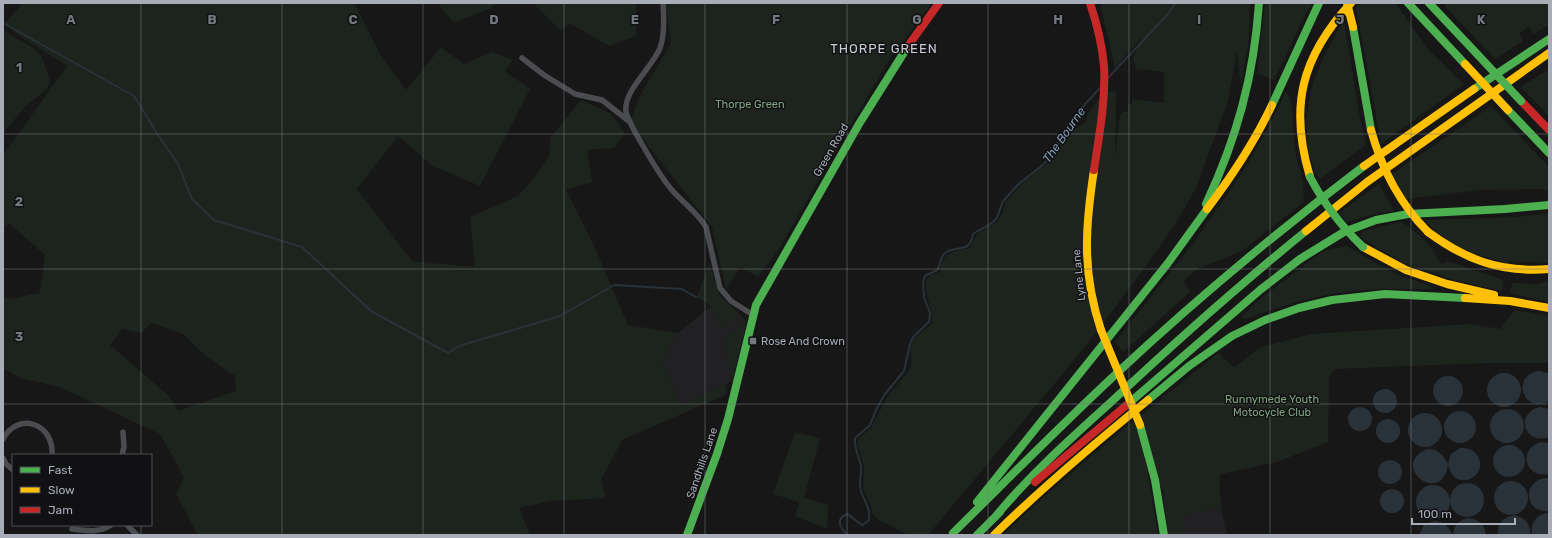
<svg xmlns="http://www.w3.org/2000/svg" width="1552" height="538" font-family="Rubik,sans-serif">
<style>
.built{fill:#212123}
.green{fill:#1d241e;fill-rule:evenodd}
.water{fill:#2a3239}
.lines{fill:none;stroke-linecap:round;stroke-linejoin:round}
.stream{stroke:#2a3239;stroke-width:2}
.street{stroke:#4b4c50;stroke-width:5.5}
.fast{stroke:#4caf50;stroke-width:8}
.slow{stroke:#ffc107;stroke-width:8}
.jam{stroke:#c62828;stroke-width:8}
.fast-bridge{stroke:#4caf50;stroke-width:8}
.slow-bridge{stroke:#ffc107;stroke-width:8}
.grid{fill:none;stroke:#757880;stroke-width:1;stroke-opacity:0.55}
.poi-dot{fill:#757880;stroke:#111113;stroke-width:1.5}
.labels{text-anchor:middle;dominant-baseline:central;stroke-width:3;stroke-linejoin:round;paint-order:stroke}
.park-label{font-size:11px;fill:#7fa381;stroke:#111113}
.street-label{font-size:11px;fill:#a8adb8;stroke:#111113}
.poi-label{font-size:11px;fill:#a8adb8;stroke:#111113;text-anchor:start}
.water-label{font-size:12px;font-style:italic;fill:#7f9bb3;stroke:#111113}
.quarter-label{font-size:13px;letter-spacing:1px;fill:#c9ccd4;stroke:#111113}
.grid-label{font-size:13px;text-anchor:middle;font-weight:bold;fill:#757880;stroke:#111113;stroke-width:3;stroke-linejoin:round;paint-order:stroke}
</style>
<rect width="100%" height="100%" fill="#171717"/>
<path class="built" d="M711,306L721,328L740,315L747,322L722,340L732,381L681,404L662,362L678,333Z
M1221,507L1227,535H1183V515Z"/>
<path class="green" d="M23,3H354L381,56L406,90L441,47L464,64L492,52L513,60L505,71L530,89L480,186L433,166L398,136L357,189L412,261L475,267L470,217L518,196L532,181L549,156L550,138L581,100L610,113L625,133L614,148L587,150L592,182L566,190L595,248L628,325L678,333L662,362L681,404L725,384L727,394L622,440L601,480L606,498L551,501L519,508L530,535H198L176,494L184,477L160,434L60,387L20,378L3,368V297L10,299L40,293L45,255L9,223L3,228V155L67,66L17,34L5,23ZM152,323L183,334L206,356L235,376L236,391L178,411L169,396L110,345L122,329L141,333Z
M437,3H497L489,9L454,23Z
M533,3H636V36L609,46L569,23L561,31Z
M666,3H932L887,63L779,249L758,277L740,267L726,290L712,227L630,122L640,96L671,43Z
M1100,3H1250L1249,39L1241,86L1237,51L1228,101L1196,188L1174,226L1130,288L1080,353L928,535H905L906,534L876,518L872,513L871,506L863,489L864,467L858,446V441L860,437L871,428L886,399L910,369L912,360L910,348L913,340L932,323C933,308 924,295 926,280L931,275L940,272C941,268 941,263 943,260C948,251 962,250 970,248L976,235L998,221L1003,212L1005,203L1014,192L1027,179L1046,165L1053,156L1056,146L1067,133L1086,122L1087,116L1103,92L1116,91L1115,158L1120,115L1123,112H1128V104H1132V99L1164,103V72L1136,69L1133,57L1142,37L1115,68Z
M1265,3H1312C1297,28 1288,55 1274,80L1257,74Z
M1362,3H1395L1429,50L1464,84L1381,144L1356,7Z
M1442,3H1549V25L1533,34L1529,27L1519,33L1523,41L1495,59Z
M1344,20L1359,113L1366,145L1320,179L1315,173L1308,150L1306,120L1313,82L1325,54Z
M3,30L35,49L42,57L50,81L47,89L25,107L3,133Z
M1549,69V116L1521,87Z
M1286,91L1292,104L1293,132L1296,156L1303,181L1304,202L1242,251L1197,269L1184,281L1190,292L1123,352L1115,342L1195,241L1246,167L1268,128Z
M1491,106L1549,167V192L1542,189L1481,190L1406,199L1392,174Z
M1379,184L1394,211L1374,214L1347,222L1339,213Z
M1549,213V263L1508,261L1509,264C1482,256 1457,250 1436,231C1432,228 1428,225 1426,220L1517,217Z
M1401,222C1410,226 1427,241 1432,249C1436,254 1437,260 1442,264L1448,261L1503,280L1502,291L1454,280L1403,263L1360,237L1363,231Z
M1346,246L1379,265L1399,275L1430,286L1434,289C1402,289 1370,288 1338,293C1306,298 1276,308 1246,319L1241,317L1260,299L1323,251Z
M709,262L719,295L740,315L721,328L711,306L697,297Z
M1549,281V302L1510,293L1512,283L1537,284Z
M1515,310L1549,316V363H1488L1335,369L1329,377L1328,442L1277,462L1221,474C1217,482 1221,497 1221,507L1183,515V535H1168L1163,490L1143,455L1147,467L1158,535H1003C1071,470 1145,412 1218,353L1234,367L1261,347L1311,334L1470,324L1500,329Z
M747,322L732,381L722,340Z
M795,432L820,438L804,498L828,505L827,529L795,516L799,502L773,494Z"/>
<path class="water" d="M1537,371H1541L1549,374V401C1525,415 1510,378 1537,371Z
M1487 390a17 17 0 1 1 34 0a17 17 0 1 1-34 0Z
M1433 391a15 15 0 1 1 30 0a15 15 0 1 1-30 0Z
M1373 401a12 12 0 1 1 24 0a12 12 0 1 1-24 0Z
M1348 419a12 12 0 1 1 24 0a12 12 0 1 1-24 0Z
M1540,407L1549,409V437C1525,446 1514,413 1540,407Z
M1490 426a17 17 0 1 1 34 0a17 17 0 1 1-34 0Z
M1444 427a16 16 0 1 1 32 0a16 16 0 1 1-32 0Z
M1408 430a17 17 0 1 1 34 0a17 17 0 1 1-34 0Z
M1376 431a12 12 0 1 1 24 0a12 12 0 1 1-24 0Z
M1541,442L1549,443V474C1525,479 1517,449 1541,442Z
M1493 461a16 16 0 1 1 32 0a16 16 0 1 1-32 0Z
M1460,448C1467,448 1473,449 1477,455C1491,476 1454,495 1448,464C1443,505 1394,471 1421,452C1432,444 1443,453 1448,464L1451,454Z
M1378 472a12 12 0 1 1 24 0a12 12 0 1 1-24 0Z
M1544,478H1549V511C1526,514 1521,483 1544,478Z
M1494 498a17 17 0 1 1 34 0a17 17 0 1 1-34 0Z
M1450 500a17 17 0 1 1 34 0a17 17 0 1 1-34 0Z
M1416 502a17 17 0 1 1 34 0a17 17 0 1 1-34 0Z
M1380 501a12 12 0 1 1 24 0a12 12 0 1 1-24 0Z
M1549,513V535H1532C1530,523 1536,514 1549,513Z
M1514,515C1525,517 1531,524 1530,535H1498C1497,524 1503,517 1514,515Z
M1469,518C1479,519 1485,525 1486,535H1453C1454,525 1459,519 1469,518Z
M1434,521C1443,522 1450,526 1452,535H1419L1424,525Z"/>
<g class="lines">
<path class="stream" d="M3,23L134,96L158,135L178,164L192,199L214,220L302,247L371,311L448,353L459,346L560,316L614,285L682,289L696,297
M1106,80L1168,14L1175,3
M847,535C840,527 835,519 847,514C853,517 857,523 863,525L869,520C871,508 864,501 861,491C858,482 862,474 861,466C859,457 854,448 855,438L870,425L877,408L885,394L904,371L910,344L913,337L929,322L930,313L924,297L923,283L925,276L937,270C941,265 939,258 945,253C958,244 969,255 973,234C980,229 988,227 994,221C1001,215 999,205 1005,199C1010,193 1015,188 1020,183C1033,171 1049,165 1054,148L1086,103L1101,87"/>
<path class="street" d="M663,3C664,17 665,35 660,48C652,68 623,91 626,112C628,119 632,126 635,132C646,151 657,172 671,189C682,202 697,212 706,227L720,288L731,301L753,315
M522,58L544,75L575,94L602,100L630,122
M3,439C18,411 54,423 52,455
M122,455L124,447L123,432
M3,458L6,464L13,470
M127,525L137,535
M72,529C86,531 99,533 111,525"/>
<path class="fast" d="M1408,3L1465,64
M1429,3L1478,55
M1353,27L1371,130
M1474,89L1549,39
M1272,105L1319,3
M1508,110L1549,153
M1206,204C1237,138 1254,76 1259,3
M1148,400L1189,366L1232,336L1265,320L1299,308L1332,300L1385,294L1465,298
M1128,404L1260,290L1300,259L1344,232L1376,220L1408,214L1505,209L1549,205
M1140,425L1155,480L1164,535
M977,502L1168,263L1207,209
M996,516C1030,475 1070,439 1110,403C1173,344 1238,286 1306,231
M953,533C1007,480 1060,426 1116,374C1194,301 1278,231 1364,166
M687,535L717,454L728,419L756,305L859,124L908,46
M977,535L1000,512"/>
<path class="slow" d="M1364,166L1474,89
M1094,170C1085,228 1082,273 1101,330
M1310,177C1289,107 1301,57 1351,3
M1207,209C1232,176 1254,143 1272,105
M1306,231L1367,182L1549,53
M1428,232C1466,260 1501,273 1549,269
M1363,247L1406,270L1447,284L1494,295
M1465,298L1510,301L1549,308
M994,535C1043,487 1095,443 1148,400"/>
<path class="jam" d="M1090,3C1097,24 1102,44 1104,66C1106,100 1099,136 1094,170
M908,46L939,3
M1521,101L1549,130
M1035,482L1128,404"/>
<path class="fast-bridge" d="M1478,55L1521,101
M1310,177C1324,204 1341,226 1363,247"/>
<path class="slow-bridge" d="M1347,3L1353,27
M1465,64L1508,110
M1371,130C1382,170 1399,203 1428,232
M1101,330L1140,425"/>
</g>
<path class="grid" d="M141,3V455M282,3V535M423,3V535M564,3V535M705,3V535M847,3V535M988,3V535M1129,3V535M1270,3V535M1411,3V535M3,134H1549M3,269H1549M3,404H1549M141,525V535"/>
<rect class="poi-dot" x="749" y="337" width="8" height="8" rx="2"/>
<g class="labels">
<g class="park-label">
<text x="750" y="104">Thorpe Green</text>
<text x="1272" y="399">Runnymede Youth<tspan x="1272" dy="13">Motocycle Club</tspan></text>
</g>
<g class="street-label">
<text transform="translate(831 150) rotate(-60)">Green Road</text>
<text transform="translate(1079 275) rotate(-96)">Lyne Lane</text>
<text transform="translate(702 463) rotate(-71)">Sandhills Lane</text>
</g>
<g class="poi-label">
<text x="761" y="341">Rose And Crown</text>
</g>
<g class="water-label">
<text transform="translate(1064 135) rotate(-55)">The Bourne</text>
</g>
<g class="quarter-label">
<text x="884" y="48">THORPE GREEN</text>
</g>
</g>
<g class="grid-label">
<text x="71" y="24">A</text>
<text x="212" y="24">B</text>
<text x="353" y="24">C</text>
<text x="494" y="24">D</text>
<text x="635" y="24">E</text>
<text x="776" y="24">F</text>
<text x="917" y="24">G</text>
<text x="1058" y="24">H</text>
<text x="1199" y="24">I</text>
<text x="1340" y="24">J</text>
<text x="1481" y="24">K</text>
<text x="19" y="72">1</text>
<text x="19" y="206">2</text>
<text x="19" y="341">3</text>
</g>
<rect width="1552" height="538" fill="none" stroke="#a8adb8" stroke-width="8"/>
<rect x="12" y="454" width="140" height="72" fill="#111113" stroke="#4d4f55"/>
<rect x="20" y="467" width="20" height="6" fill="#4caf50" stroke="#4d4f55"/>
<text x="48" y="474" font-size="12" fill="#a8adb8">Fast</text>
<rect x="20" y="487" width="20" height="6" fill="#ffc107" stroke="#4d4f55"/>
<text x="48" y="494" font-size="12" fill="#a8adb8">Slow</text>
<rect x="20" y="507" width="20" height="6" fill="#c62828" stroke="#4d4f55"/>
<text x="48" y="514" font-size="12" fill="#a8adb8">Jam</text>
<path d="M1412 518v6h103v-6" fill="none" stroke="#a8adb8" stroke-width="2"/>
<text x="1418" y="518" font-size="12" fill="#a8adb8" stroke="#111113" stroke-width="3" paint-order="stroke">100 m</text>
</svg>
